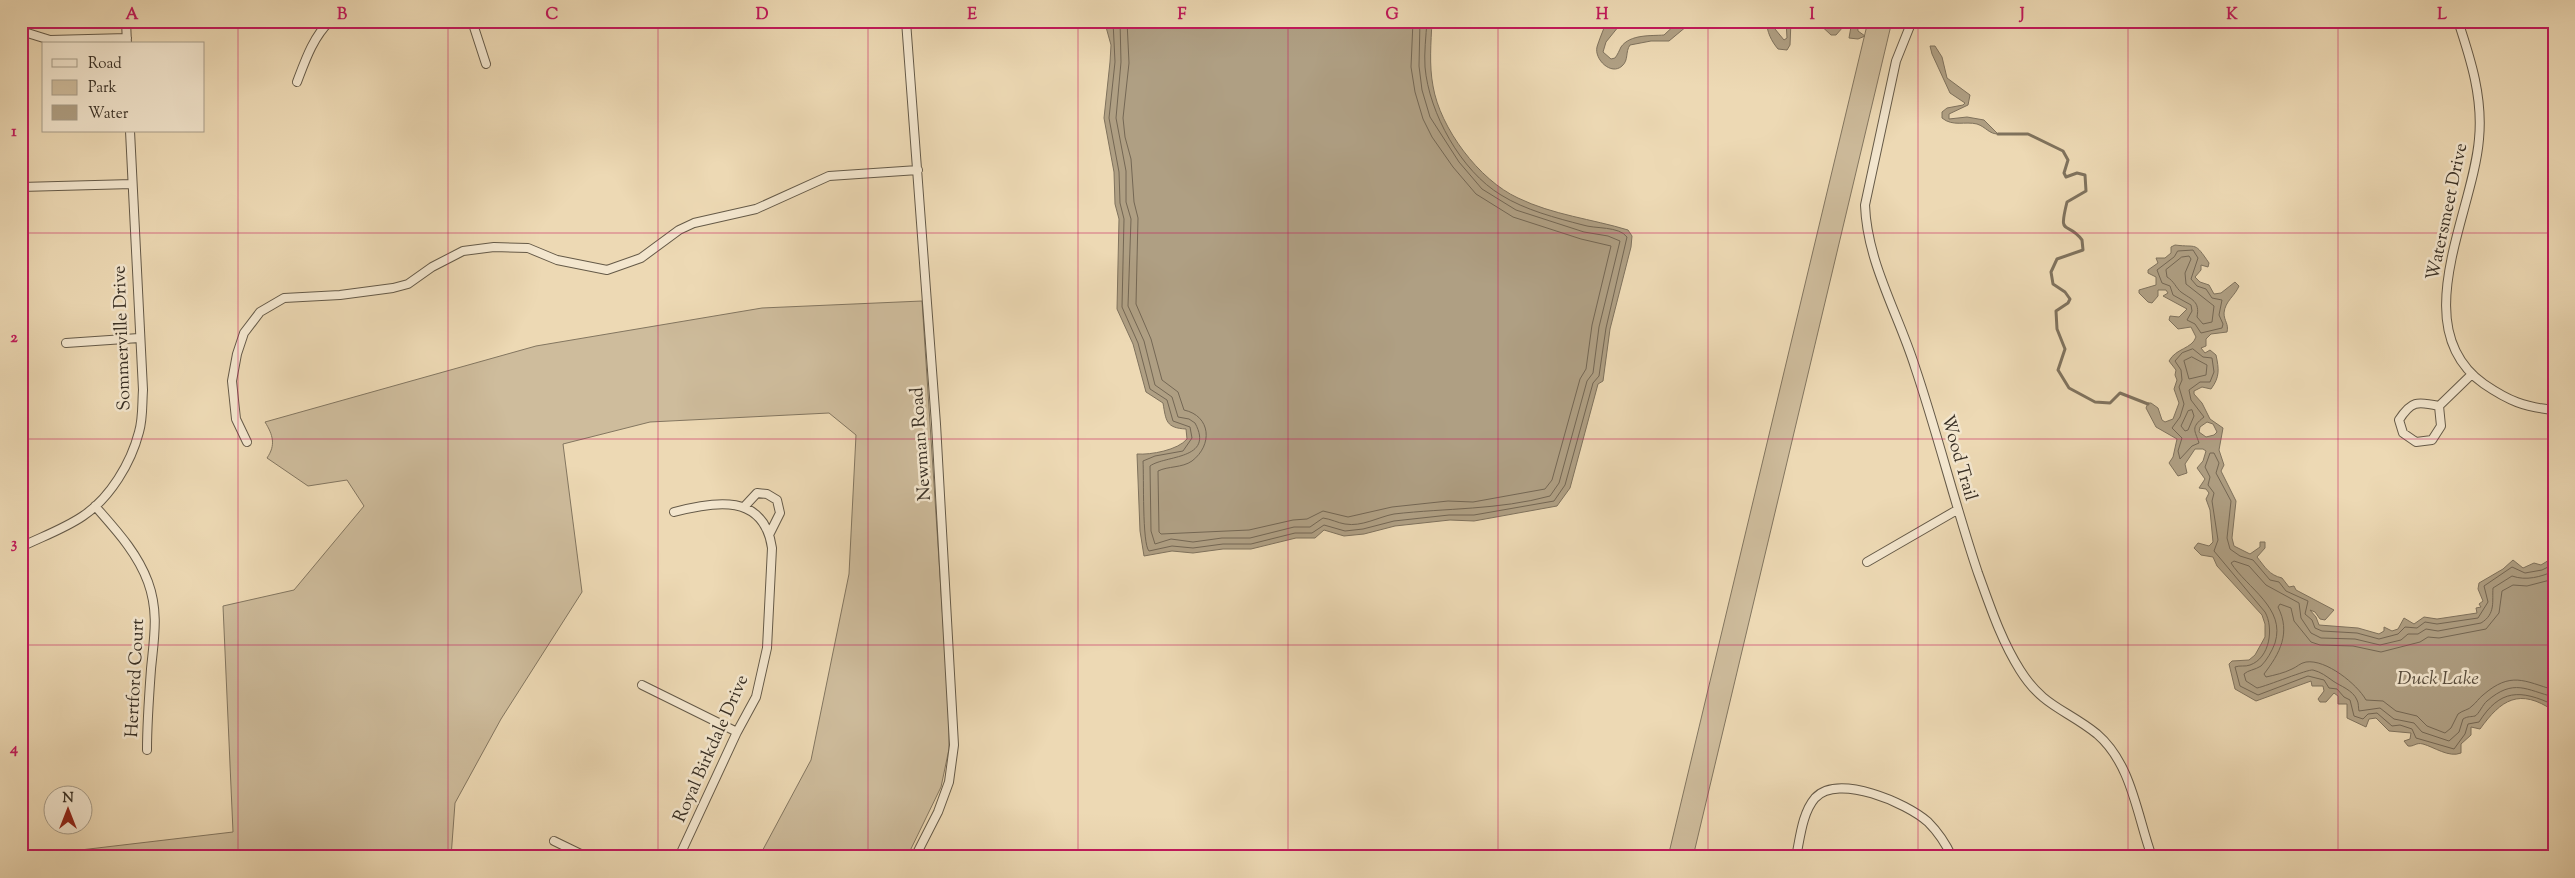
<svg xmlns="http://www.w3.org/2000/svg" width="2575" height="878" font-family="'Sorts Mill Goudy',serif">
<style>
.green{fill:#cebc9c;stroke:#837660}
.water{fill:#af9f83;stroke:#7f725d;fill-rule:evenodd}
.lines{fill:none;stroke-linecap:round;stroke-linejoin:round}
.shore{stroke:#746754;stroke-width:1}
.stream{stroke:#7f725d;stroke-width:3}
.minor-casing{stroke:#655a48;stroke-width:10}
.minor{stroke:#f3e6ce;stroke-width:8}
.grid{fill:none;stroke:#c2185b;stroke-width:1;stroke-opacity:0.55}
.labels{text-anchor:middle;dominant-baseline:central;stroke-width:5;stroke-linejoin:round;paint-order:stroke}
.street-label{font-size:18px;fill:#382f24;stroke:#f3e6ce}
.water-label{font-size:19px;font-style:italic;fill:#564b3c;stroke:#f3e6ce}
.neatline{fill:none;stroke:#c2185b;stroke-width:2}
.grid-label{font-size:16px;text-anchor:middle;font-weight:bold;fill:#c2185b}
</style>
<rect width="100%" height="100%" fill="#edd9b4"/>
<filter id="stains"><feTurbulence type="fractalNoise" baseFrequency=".004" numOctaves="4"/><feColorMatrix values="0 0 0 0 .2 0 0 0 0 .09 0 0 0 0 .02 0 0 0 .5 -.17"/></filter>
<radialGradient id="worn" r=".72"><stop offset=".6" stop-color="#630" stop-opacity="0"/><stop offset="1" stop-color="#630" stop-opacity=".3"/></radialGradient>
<path class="green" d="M1868,21H1892L1693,857H1668Z
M922,301L949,713V749L941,787L907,857H759L811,760L849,574L856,435L829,413L650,422L563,444L582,592L501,719L455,803L451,857H21L233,832L223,606L294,590L364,506L347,480L308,486L267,458C276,445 273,435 265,422L536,346L762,308Z"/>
<path class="water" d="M1109,21H1432C1431,43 1429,65 1433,86C1440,128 1479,180 1518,198C1553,215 1592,219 1628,230L1632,236L1631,247L1610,329L1603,381L1598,384L1570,488L1557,506L1474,521L1450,520L1395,526L1364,534L1344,536L1324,530L1315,538H1296L1251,549H1223L1193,553L1172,551L1144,556L1140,531L1137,454C1151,455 1178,450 1187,439L1186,429C1166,428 1166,421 1163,403L1146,392L1133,344L1117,309L1119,219L1115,204L1114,172L1104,118L1110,62L1111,45L1106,27Z
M1607,21H1623L1606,42L1603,52L1611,59L1615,58C1618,54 1619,51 1621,47C1630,34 1651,36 1664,35L1679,21H1693L1669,41H1651L1630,45C1625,52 1629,60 1622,66C1611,76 1594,59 1597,47C1598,43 1605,25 1607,21Z
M1767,21H1773L1775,29L1784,40L1787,38L1786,21H1791L1790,45L1787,50L1778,49C1772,42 1766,31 1767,21Z
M1816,21H1824L1832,27L1836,21H1843V27L1836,35H1831Z
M1852,21H1857L1858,31L1865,36L1858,39L1849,38Z
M1930,46H1935L1942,57L1947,78L1970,95L1968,105L1949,114V119L1967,117L1984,120L1998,134C1989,134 1986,127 1977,124C1965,121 1953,127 1942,118V112L1947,108L1963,105L1965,103L1950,93L1932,54Z
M2175,245C2198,248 2194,241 2209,263L2208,267L2201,265V270L2195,277L2200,282L2209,285L2214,294L2221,293L2235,282L2239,286C2235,296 2225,301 2224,313C2224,321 2229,324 2227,332L2211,334L2206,339V346L2201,348L2205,353L2210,350L2216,355C2219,369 2220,377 2211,389L2202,387L2194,391V394L2202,403L2210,419L2223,428L2219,450L2224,465L2221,471L2236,501L2232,538L2234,546L2250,554L2260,547V542H2265V548L2257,557C2265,567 2269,575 2282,578L2289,587L2294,586L2296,590L2334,610L2325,620L2320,619L2315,612L2310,610L2316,617L2319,625L2358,628L2379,634L2384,631V627L2392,631L2398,629L2404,618L2414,624L2424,617L2437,619L2477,613L2476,608L2481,607L2479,604L2483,601L2478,589L2479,583L2503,569L2513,560L2523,568L2534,563L2541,565L2554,557V711C2519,687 2501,700 2480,729L2471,727V735L2461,744V753C2449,758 2434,747 2423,744C2416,742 2414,747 2408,746L2404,741L2410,739L2411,733L2389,731L2376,718L2369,719L2366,727L2347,718V704H2338V696L2334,693L2326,702H2320L2318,699L2324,691L2323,686H2312L2311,681L2256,701L2235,689L2229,664L2232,661L2249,660L2255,655L2265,637V624L2262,615L2217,566L2213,557L2201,555L2194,548L2198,543L2209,546L2213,542L2210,510L2206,499L2209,493L2206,489L2199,488L2205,479L2197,468L2203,461L2206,451L2203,449H2195L2185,464L2187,473L2178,476L2169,463L2173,457L2177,439L2156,427L2146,408L2148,403H2151L2158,408L2162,420L2165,422L2173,419L2179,403L2174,389L2177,380L2175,375L2176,370L2169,361C2176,348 2192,349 2196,337L2191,327L2178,329L2169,320L2170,316L2179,317L2187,309L2163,296L2168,293L2166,290H2158V296L2152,303L2148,302L2139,293V290L2156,285V277L2148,273V270L2158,263L2156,258H2165L2171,253V247ZM2207,422L2213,424L2217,432L2214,435L2206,437L2199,432L2200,427Z"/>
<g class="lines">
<path class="shore" d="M1113,21L1115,62L1109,118L1119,172L1120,203L1124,219L1122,307L1138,343L1150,389L1167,400L1173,421L1190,427L1192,438L1183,451L1155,456L1143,461C1144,476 1142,544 1149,551L1172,546L1193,548L1223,544H1251L1295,533H1312L1324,525L1345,531L1363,529L1394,521L1449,515H1474L1554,501L1565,485L1593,383L1599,376L1606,328L1627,237C1619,226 1595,229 1583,225C1556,218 1525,210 1501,195C1461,171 1429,113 1425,67C1424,53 1426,36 1427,21
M1120,21L1121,62L1116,118L1126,171V202L1131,219L1128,306L1144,341L1155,385L1172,397L1178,417L1189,419L1195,423C1215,460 1165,455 1150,466L1151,531L1155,544L1171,539L1193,542L1222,538H1250L1294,527H1310L1323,518C1331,519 1338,523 1345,524C1362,527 1378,517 1394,514C1446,508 1499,510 1550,496L1559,483L1587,381L1593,373L1599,327L1620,241L1608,236L1584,232L1516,210L1482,189L1459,162L1430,117L1422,90L1419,66L1420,21
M1127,21L1129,63L1123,118L1125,137L1131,159L1134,202L1138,218L1136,304L1151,339L1162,380L1178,392L1184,410C1211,416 1213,445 1192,461C1182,468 1168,466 1158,471L1159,532L1161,534L1249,530L1293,520L1307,519L1323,511L1348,517L1392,507L1448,501L1473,502L1545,489L1552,480L1580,379L1586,369L1592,325L1611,246L1581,239L1513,217L1476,194L1453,167L1432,137L1423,119L1415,92L1411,67L1413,21
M2178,251L2193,250L2198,258L2191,279L2197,286L2206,289L2212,298L2222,300L2219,315L2223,324L2222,328L2201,333L2195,324L2187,320L2192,311L2191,305L2173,295L2170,286L2162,283L2157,270L2174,257Z
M2182,257L2189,256L2191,259L2185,273L2186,284L2214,306L2212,322L2203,324L2197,317C2200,301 2192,300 2181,292C2176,288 2174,281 2167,277L2166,270Z
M2193,349L2203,357L2212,358L2214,372L2210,382H2200L2189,390L2191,400L2204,417C2190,428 2195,430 2199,443L2192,446L2180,459L2178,451L2182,438L2172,428L2180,417L2184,404L2179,387L2182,380L2181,370L2175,361L2182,353Z
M2192,357L2207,365L2206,375L2189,379L2184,361Z
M2192,410L2194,416L2188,430L2185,431L2181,426L2188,411Z
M2554,564L2542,570L2525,573L2512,567L2484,586L2488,602L2478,618L2437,624L2425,622L2417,628L2405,627L2398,634L2379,639L2357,633L2322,631L2315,628L2312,620L2305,614L2308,601L2286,591L2279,582L2270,580L2253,560L2240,556L2230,549L2227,538L2231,501L2216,473L2219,463L2214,453H2210L2205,467L2210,477L2208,485L2214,493L2212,501L2218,540L2214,551L2265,612C2274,628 2270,658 2250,665C2245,667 2240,665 2235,667L2240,686L2258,695L2308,676L2324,680L2329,688L2337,689L2344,697L2350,700L2354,716L2363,719L2368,714L2377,713L2392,726L2400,725L2412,729L2416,738L2454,749L2465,734L2468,724L2479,722C2500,689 2520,689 2554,705
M2554,571C2541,577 2526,581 2512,576L2493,588C2492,601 2496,614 2481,623L2438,631L2426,629L2418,634H2408L2401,640L2380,645L2355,639L2321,638L2311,633L2301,618L2299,603L2266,585L2249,566L2234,561L2231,563C2247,588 2286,608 2275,643C2272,651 2267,660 2261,666C2255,670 2248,670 2244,674L2246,681L2257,688C2267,686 2308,669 2313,670C2321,672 2326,676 2333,681C2340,686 2353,690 2357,700C2359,704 2358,707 2359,711L2380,708L2394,719L2414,723L2422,732L2449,741L2459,732L2463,719C2468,716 2471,717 2475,716C2479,714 2483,704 2487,701C2514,678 2526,690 2554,697
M2554,579L2527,586L2513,585L2502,591L2499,613L2486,629L2439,638L2428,637L2420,642L2381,652L2353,646L2320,645L2311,642L2294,621L2291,608L2280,604L2278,607C2291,633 2280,653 2264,674L2266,677C2275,675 2284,673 2292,669C2297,667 2300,663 2306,662C2326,659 2357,684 2366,700L2383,701L2396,711L2417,716L2427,726L2445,733L2451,728L2458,714C2463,710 2469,710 2472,706C2476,703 2479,698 2483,695C2511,671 2524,681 2554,690"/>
<path class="stream" d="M1998,134H2028L2063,151L2068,160L2064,173L2066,177L2077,173L2085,175L2086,191L2067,202C2058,238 2067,220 2082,240L2083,250L2057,259L2051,272L2053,284L2065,292L2070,299L2068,303L2056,311L2057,329L2065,349L2058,370L2069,388L2095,402L2110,403L2120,393L2148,404"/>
<defs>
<path id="minor" d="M126,21L127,44
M472,21L486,64
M906,21L936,424L954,745L949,782L938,812L915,857
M1912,21L1896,61L1865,205C1867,262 1898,313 1915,367C1938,435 1955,505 1978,573C1990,606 2001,640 2020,670C2043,707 2066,709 2097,734C2132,764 2137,816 2152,857
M2458,21C2471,60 2483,98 2479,139C2473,214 2405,328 2484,384C2509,401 2524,407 2554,410
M21,31L50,40L127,38
M297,82C305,61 313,37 330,21
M21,187L132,184
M66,343L139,338
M2439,406L2441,426L2432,440L2416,442L2403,433L2399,420C2411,401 2417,401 2439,406L2471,375
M247,442L236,419L232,381L237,354L244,333L260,312L284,298L340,295L393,288L408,284L432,267L463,251L494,247L528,248L557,260L607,270L641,258L679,230L694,223L756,209L829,176L918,170
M95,506C115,529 137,552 148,582C159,612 154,638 151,669C149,696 147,723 147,750
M744,507L757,493L767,494L777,500L780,513L770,533
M674,512C715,501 764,493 772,548L767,648L756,697L737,732L679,857
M21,547C41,537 64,529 83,516C110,498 131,463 139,432C143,419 142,403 143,390L130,131
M1867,562L1957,510
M642,685L737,732
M554,841L587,857
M1796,857C1800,839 1802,813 1815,798C1838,773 1907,803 1928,822C1938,832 1946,844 1952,857"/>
</defs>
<use href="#minor" class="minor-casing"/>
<use href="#minor" class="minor"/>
</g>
<path class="grid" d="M238,21V857M448,21V857M658,21V857M868,21V857M1078,21V857M1288,21V857M1498,21V857M1708,21V857M1918,21V857M2128,21V857M2338,21V857M21,233H2554M21,439H2554M21,645H2554"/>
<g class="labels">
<g class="street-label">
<text transform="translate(2448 212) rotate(-78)">Watersmeet Drive</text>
<text transform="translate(123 338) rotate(-92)">Sommerville Drive</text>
<text transform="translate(922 444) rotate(-94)">Newman Road</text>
<text transform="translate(1958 458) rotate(74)">Wood Trail</text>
<text transform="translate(136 678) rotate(-87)">Hertford Court</text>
<text transform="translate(712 749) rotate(-66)">Royal Birkdale Drive</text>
</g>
<g class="water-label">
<text x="2438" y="679">Duck Lake</text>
</g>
</g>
<rect width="2575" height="878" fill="none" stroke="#edd9b4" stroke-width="55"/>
<rect x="42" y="42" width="162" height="90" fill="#f3e6ce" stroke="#a89d8a"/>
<rect x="52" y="59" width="25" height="8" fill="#f3e6ce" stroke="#a89d8a"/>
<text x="88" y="68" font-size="15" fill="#382f24">Road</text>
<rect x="52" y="80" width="25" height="15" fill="#cebc9c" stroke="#a89d8a"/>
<text x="88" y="92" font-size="15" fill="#382f24">Park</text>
<rect x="52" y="105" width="25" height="15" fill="#af9f83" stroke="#a89d8a"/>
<text x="88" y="118" font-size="15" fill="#382f24">Water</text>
<g transform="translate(68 810)"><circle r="24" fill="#f3e6ce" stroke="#a89d8a"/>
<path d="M0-4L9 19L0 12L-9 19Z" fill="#8f2418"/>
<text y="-8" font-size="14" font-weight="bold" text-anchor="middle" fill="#382f24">N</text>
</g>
<rect x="28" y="28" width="2520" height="822" class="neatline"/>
<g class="grid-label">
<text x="132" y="19">A</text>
<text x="342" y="19">B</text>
<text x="552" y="19">C</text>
<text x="762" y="19">D</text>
<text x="972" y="19">E</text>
<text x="1182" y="19">F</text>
<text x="1392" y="19">G</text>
<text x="1602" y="19">H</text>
<text x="1812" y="19">I</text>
<text x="2022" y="19">J</text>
<text x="2232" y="19">K</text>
<text x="2442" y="19">L</text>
<text x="14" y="136">1</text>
<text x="14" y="342">2</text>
<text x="14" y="548">3</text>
<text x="14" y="753">4</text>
</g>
<rect width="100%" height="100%" filter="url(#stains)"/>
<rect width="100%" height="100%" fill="url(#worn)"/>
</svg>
